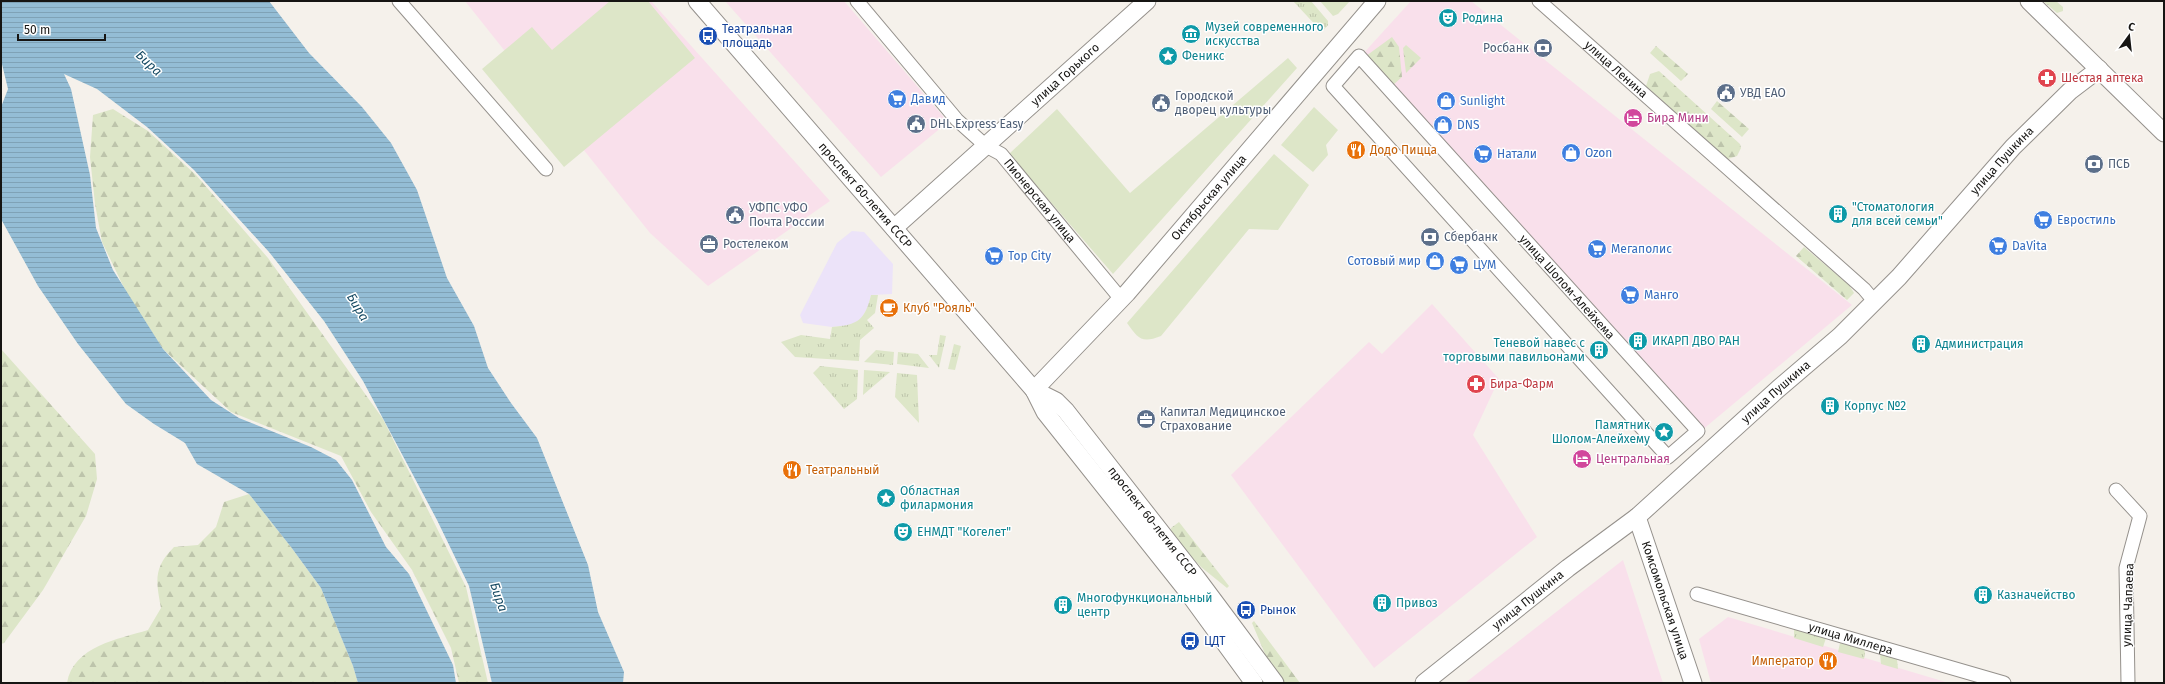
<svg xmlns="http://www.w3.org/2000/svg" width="2165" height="684" font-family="'Fira Sans',sans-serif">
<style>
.commercial{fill:#f9e0eb}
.industrial{fill:#ece3f9}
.grass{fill:url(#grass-tufts)}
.forest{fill:url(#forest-firs)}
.green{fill:#dde6c8}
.water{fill:url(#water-rules)}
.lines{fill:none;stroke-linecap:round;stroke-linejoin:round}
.minor-casing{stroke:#95918c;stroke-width:15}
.major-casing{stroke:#95918c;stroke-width:19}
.minor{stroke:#fff;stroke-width:13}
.major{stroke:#fff;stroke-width:17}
.labels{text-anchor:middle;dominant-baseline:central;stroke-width:3;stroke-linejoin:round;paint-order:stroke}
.culture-label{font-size:12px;fill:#0d838f;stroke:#fff;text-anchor:start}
.transit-label{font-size:12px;fill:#164399;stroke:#fff;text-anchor:start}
.service-label{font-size:12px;fill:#4e5e75;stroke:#fff;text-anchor:start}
.street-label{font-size:12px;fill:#161513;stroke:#fff}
.health-label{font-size:12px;fill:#be3a42;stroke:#fff;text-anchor:start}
.shop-label{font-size:12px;fill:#366cbe;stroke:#fff;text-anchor:start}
.hotel-label{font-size:12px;fill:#b23c85;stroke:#fff;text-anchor:start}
.food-label{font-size:12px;fill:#c56008;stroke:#fff;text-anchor:start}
.water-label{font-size:13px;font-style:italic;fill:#164a63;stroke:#fff}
</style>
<defs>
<pattern id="grass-tufts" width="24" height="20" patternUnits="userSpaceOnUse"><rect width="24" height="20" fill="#dde6c8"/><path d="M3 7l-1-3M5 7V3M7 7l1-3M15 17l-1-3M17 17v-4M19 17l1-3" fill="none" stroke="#bdc4ab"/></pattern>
<pattern id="forest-firs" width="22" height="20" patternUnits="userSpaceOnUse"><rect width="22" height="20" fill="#dde6c8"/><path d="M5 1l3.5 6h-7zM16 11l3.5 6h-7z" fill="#bdc4ab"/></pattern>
<pattern id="water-rules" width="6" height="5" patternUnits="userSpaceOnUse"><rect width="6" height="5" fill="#94bdd5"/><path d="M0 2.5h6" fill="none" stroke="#7fa2b6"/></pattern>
</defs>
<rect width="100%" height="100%" fill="#f5f1eb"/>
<path class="commercial" d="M465,1H651L830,201L708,286L650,233Z
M725,1H844L948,122L881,177Z
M1411,1H1471L1852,305L1695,436L1361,56Z
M1432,304L1499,379L1473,435L1537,537L1374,668L1231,475L1369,342L1382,354Z
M1623,560L1663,683H1465Z
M1728,617L1949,683H1711L1699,639Z"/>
<path class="industrial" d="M852,231L864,232L893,264L892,294L871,295L868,307L861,319L852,325L832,327L803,323L800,315L837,243Z"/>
<path class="grass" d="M1293,1H1311L1328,21V25L1322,32Z
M2043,1H2056L2063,7V11L2057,13Z
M871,295H878L875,313L867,320L874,328L860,340L859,361L795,357L781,342L801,335L830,339L832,327C858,325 865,320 871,295Z
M940,335L946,336L939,368L929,355H937Z
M954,344L961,346L955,370L948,369Z
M876,350L894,352L893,365L864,362Z
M898,352L918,354L929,368L897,364Z
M820,366L858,370L857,399L844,409L813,373Z
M864,370L890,372L863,395Z
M897,373L917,375L919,423L895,397Z
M1794,629L1826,638L1823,647L1794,638Z
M1840,643L1864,649L1865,653L1864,659L1838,652Z
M1880,654L1897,659L1898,669L1881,664Z"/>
<path class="forest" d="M1392,37L1399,47L1402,77L1392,86L1366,56Z
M1406,45L1421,58L1406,73L1403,48Z
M1656,46L1688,74L1681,81L1650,53Z
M1659,71L1740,144L1741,148L1737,156L1728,159L1646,86L1650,74Z
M1717,101L1749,129L1742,137L1711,109Z
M113,109L148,131L196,175L268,258L383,419L466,587L488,683H459L451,648L412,570L371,512L341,456L231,412L163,349L127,294L102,242L95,204L90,157L93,115Z
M1804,247L1849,285L1854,293L1847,300L1796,256Z
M1,349L95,454L97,479L86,516L43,590L4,643L1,644Z
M249,494L291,547L321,588L353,666L358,683H67C73,646 119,639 148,630L161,608C156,581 153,568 174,547L198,545L216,527L224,502Z
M1179,522L1229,586L1227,588L1201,567L1172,535L1171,528Z
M1254,621L1300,683H1283L1268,661L1252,623Z"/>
<path class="green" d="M610,1H648L695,58L564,167L482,69L532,27L552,50Z
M1320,1H1350L1338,14L1333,16Z
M1288,58L1297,68L1113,274L1009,154L1057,109L1130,193Z
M1314,107L1338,130L1326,145L1328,155L1313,172L1281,145Z
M1274,154L1309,185L1278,230L1249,229L1161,336C1141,344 1138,338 1127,323Z"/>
<path class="water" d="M1,1H269L309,53L362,107L391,143L417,190L447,278L474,326L488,368L511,403L537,438L588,565L598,612L624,672L623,683H492L469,586L437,520L363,381L324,321L269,252L194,170L147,127L97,89L64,74L71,89L90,175L96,228L113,270L163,349L211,400L239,418L311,447L336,460L352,480L386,547L409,574L453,665L456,683H358L353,666L321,588L291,547L249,494L197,464L185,443L154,424L126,404L78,344L38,286L1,219V107L8,89L1,60Z"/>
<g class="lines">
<defs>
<g id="minor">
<path d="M399,1L546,169"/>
<path id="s1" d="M857,1L957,120L986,146L1001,154L1121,299"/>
<path id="s2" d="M1539,1L1864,289L1875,302"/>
<path d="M1359,56L1698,431L1668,457L1333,86Z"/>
<path d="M2116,490L2140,516L2126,568L2128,683"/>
<path id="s3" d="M1697,594L2004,683"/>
</g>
<g id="major">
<path id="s4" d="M697,1L1034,390L1045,412L1184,587L1254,683"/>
<path d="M2029,1L2164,133"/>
<path id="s5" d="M894,228L1147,1"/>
<path id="s6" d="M1034,390L1127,293L1377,1"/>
<path id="s7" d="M1034,390L1056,401L1066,411L1196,577L1275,683"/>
<path id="s8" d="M1637,517L1693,683"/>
<path id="s9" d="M1424,683L1568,568L1637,517L1778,389L1840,336L1899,277L2013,147L2070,91L2099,69"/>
</g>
</defs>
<use href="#minor" class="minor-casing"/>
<use href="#major" class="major-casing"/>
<use href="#minor" class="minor"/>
<use href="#major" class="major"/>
</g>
<defs>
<symbol id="theatre-disc" viewBox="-11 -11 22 22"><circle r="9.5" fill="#0f9aa8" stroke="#fff"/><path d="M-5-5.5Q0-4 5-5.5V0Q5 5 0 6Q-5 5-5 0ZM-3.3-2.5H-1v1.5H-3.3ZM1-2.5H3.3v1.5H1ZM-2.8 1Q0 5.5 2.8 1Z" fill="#fff"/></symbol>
<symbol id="museum-disc" viewBox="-11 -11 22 22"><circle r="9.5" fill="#0f9aa8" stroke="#fff"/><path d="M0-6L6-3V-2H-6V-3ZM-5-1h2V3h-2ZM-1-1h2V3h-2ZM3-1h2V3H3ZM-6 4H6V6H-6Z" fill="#fff"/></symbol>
<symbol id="bus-disc" viewBox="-11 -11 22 22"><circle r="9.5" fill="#1a4fb4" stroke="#fff"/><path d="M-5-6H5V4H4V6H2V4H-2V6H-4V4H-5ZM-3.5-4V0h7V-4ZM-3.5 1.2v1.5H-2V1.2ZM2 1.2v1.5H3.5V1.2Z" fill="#fff"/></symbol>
<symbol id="bank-disc" viewBox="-11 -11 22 22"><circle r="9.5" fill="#5c6f8a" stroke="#fff"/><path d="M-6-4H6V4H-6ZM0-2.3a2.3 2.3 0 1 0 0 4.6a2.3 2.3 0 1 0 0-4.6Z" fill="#fff"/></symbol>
<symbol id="sight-disc" viewBox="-11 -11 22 22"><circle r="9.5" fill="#0f9aa8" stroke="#fff"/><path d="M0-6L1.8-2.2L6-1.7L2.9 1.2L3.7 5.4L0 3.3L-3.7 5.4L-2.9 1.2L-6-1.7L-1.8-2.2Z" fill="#fff"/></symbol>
<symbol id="pharmacy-disc" viewBox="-11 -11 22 22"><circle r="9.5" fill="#e0444e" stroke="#fff"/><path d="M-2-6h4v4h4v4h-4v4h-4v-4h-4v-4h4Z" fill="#fff"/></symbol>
<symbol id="civic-disc" viewBox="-11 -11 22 22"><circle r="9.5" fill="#5c6f8a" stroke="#fff"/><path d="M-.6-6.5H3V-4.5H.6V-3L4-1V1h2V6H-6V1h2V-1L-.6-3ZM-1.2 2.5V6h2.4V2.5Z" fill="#fff"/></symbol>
<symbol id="supermarket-disc" viewBox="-11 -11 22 22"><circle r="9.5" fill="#3f7fe0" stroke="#fff"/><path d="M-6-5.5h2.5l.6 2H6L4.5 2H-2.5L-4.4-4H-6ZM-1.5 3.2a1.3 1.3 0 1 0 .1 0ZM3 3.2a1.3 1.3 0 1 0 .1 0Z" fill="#fff"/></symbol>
<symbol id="shop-disc" viewBox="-11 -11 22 22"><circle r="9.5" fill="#3f7fe0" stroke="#fff"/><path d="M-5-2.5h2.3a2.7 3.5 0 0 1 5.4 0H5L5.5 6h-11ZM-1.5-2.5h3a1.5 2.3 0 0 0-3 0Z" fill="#fff"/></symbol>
<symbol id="hotel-disc" viewBox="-11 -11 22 22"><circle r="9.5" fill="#d1479c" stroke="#fff"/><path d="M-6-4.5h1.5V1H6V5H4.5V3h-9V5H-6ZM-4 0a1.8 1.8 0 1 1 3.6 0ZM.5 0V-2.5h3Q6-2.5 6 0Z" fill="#fff"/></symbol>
<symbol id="restaurant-disc" viewBox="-11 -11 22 22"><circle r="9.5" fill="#e8710a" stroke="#fff"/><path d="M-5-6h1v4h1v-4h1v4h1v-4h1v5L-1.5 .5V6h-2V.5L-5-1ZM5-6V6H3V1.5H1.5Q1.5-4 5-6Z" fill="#fff"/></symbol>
<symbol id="building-disc" viewBox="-11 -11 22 22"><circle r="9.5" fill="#0f9aa8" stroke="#fff"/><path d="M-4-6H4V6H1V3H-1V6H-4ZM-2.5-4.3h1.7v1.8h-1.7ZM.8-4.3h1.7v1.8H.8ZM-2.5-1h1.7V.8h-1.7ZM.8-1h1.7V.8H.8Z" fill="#fff"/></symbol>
<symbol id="office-disc" viewBox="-11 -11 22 22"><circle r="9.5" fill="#5c6f8a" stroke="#fff"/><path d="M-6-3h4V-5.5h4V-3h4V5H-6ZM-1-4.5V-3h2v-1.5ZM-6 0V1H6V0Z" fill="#fff"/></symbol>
<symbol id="cafe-disc" viewBox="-11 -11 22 22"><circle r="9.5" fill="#e8710a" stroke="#fff"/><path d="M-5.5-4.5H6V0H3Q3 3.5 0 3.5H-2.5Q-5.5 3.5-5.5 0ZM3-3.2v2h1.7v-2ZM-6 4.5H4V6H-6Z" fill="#fff"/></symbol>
</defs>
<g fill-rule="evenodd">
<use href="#theatre-disc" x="1437" y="7" width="22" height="22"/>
<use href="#museum-disc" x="1180" y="23" width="22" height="22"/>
<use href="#bus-disc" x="697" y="25" width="22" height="22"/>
<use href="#bank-disc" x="1532" y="37" width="22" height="22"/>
<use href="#sight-disc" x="1157" y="45" width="22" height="22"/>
<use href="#pharmacy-disc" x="2036" y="67" width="22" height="22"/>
<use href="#civic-disc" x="1715" y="82" width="22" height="22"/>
<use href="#supermarket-disc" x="886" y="88" width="22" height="22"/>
<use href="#shop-disc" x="1435" y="90" width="22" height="22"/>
<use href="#civic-disc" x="1150" y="92" width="22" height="22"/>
<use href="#hotel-disc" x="1622" y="107" width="22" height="22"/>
<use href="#civic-disc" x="905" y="113" width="22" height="22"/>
<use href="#shop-disc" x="1432" y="114" width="22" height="22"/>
<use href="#restaurant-disc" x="1345" y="139" width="22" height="22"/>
<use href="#shop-disc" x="1560" y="142" width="22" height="22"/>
<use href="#supermarket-disc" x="1472" y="143" width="22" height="22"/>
<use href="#bank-disc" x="2083" y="153" width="22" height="22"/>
<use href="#building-disc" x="1827" y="203" width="22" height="22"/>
<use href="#civic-disc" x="724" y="204" width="22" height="22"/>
<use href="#supermarket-disc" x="2032" y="209" width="22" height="22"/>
<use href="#bank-disc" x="1419" y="226" width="22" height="22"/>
<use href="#office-disc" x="698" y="233" width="22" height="22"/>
<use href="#supermarket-disc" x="1987" y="235" width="22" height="22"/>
<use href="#supermarket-disc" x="1586" y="238" width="22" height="22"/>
<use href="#supermarket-disc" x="983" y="245" width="22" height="22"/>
<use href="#shop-disc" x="1424" y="250" width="22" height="22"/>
<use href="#supermarket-disc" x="1448" y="254" width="22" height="22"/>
<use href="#supermarket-disc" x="1619" y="284" width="22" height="22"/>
<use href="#cafe-disc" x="878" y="297" width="22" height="22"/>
<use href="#building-disc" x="1627" y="330" width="22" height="22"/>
<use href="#building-disc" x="1910" y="333" width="22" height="22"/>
<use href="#building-disc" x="1588" y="339" width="22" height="22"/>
<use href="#pharmacy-disc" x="1465" y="373" width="22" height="22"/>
<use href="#building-disc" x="1819" y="395" width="22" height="22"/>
<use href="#office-disc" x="1135" y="408" width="22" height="22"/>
<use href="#sight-disc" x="1653" y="421" width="22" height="22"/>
<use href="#hotel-disc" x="1571" y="448" width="22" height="22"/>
<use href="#restaurant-disc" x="781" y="459" width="22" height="22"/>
<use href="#sight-disc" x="875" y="487" width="22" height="22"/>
<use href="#theatre-disc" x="892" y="521" width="22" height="22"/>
<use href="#building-disc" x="1972" y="584" width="22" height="22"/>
<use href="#building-disc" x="1371" y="592" width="22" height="22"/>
<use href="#building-disc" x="1052" y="594" width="22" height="22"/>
<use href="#bus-disc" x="1235" y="599" width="22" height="22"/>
<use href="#bus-disc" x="1179" y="630" width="22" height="22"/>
<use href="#restaurant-disc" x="1817" y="650" width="22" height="22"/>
</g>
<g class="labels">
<g class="culture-label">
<text x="1462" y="18">Родина</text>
<text x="1205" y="27">Музей современного<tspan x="1205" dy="14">искусства</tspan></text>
<text x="1182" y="56">Феникс</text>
<text x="1852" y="207">"Стоматология<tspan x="1852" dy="14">для всей семьи"</tspan></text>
<text x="1652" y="341">ИКАРП ДВО РАН</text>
<text x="1585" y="343" text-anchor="end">Теневой навес с<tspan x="1585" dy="14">торговыми павильонами</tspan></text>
<text x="1935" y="344">Администрация</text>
<text x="1844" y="406">Корпус №2</text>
<text x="1650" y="425" text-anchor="end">Памятник<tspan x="1650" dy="14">Шолом-Алейхему</tspan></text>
<text x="900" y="491">Областная<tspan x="900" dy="14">филармония</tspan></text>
<text x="917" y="532">ЕНМДТ "Когелет"</text>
<text x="1997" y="595">Казначейство</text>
<text x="1077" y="598">Многофункциональный<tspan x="1077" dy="14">центр</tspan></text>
<text x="1396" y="603">Привоз</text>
</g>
<g class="transit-label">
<text x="722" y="29">Театральная<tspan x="722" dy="14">площадь</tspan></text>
<text x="1260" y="610">Рынок</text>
<text x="1204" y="641">ЦДТ</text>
</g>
<g class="service-label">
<text x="1529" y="48" text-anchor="end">Росбанк</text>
<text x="1740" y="93">УВД ЕАО</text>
<text x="1175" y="96">Городской<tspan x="1175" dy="14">дворец культуры</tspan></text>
<text x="930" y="124">DHL Express Easy</text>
<text x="2108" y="164">ПСБ</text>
<text x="749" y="208">УФПС УФО<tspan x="749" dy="14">Почта России</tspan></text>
<text x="1444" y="237">Сбербанк</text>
<text x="723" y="244">Ростелеком</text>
<text x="1160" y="412">Капитал Медицинское<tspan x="1160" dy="14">Страхование</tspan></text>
</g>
<g class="street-label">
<text stroke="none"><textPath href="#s2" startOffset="103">улица Ленина</textPath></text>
<text stroke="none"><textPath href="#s5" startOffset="230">улица Горького</textPath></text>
<text stroke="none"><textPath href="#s9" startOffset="781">улица Пушкина</textPath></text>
<text stroke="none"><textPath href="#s4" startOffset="257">проспект 60-летия СССР</textPath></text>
<text stroke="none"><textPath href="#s6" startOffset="260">Октябрьская улица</textPath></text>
<text stroke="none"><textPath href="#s1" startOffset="272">Пионерская улица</textPath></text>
<text transform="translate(1567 287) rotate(48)">улица Шолом-Алейхема</text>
<text stroke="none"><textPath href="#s9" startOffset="457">улица Пушкина</textPath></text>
<text stroke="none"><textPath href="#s7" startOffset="179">проспект 60-летия СССР</textPath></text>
<text stroke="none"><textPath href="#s9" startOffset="133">улица Пушкина</textPath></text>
<text stroke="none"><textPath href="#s8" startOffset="88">Комсомольская улица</textPath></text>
<text transform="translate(2128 605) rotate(-88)">улица Чапаева</text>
<text stroke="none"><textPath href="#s3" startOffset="160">улица Миллера</textPath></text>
</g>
<g class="health-label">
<text x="2061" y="78">Шестая аптека</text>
<text x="1490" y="384">Бира-Фарм</text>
</g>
<g class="shop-label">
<text x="911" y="99">Давид</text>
<text x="1460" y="101">Sunlight</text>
<text x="1457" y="125">DNS</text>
<text x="1585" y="153">Ozon</text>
<text x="1497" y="154">Натали</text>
<text x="2057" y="220">Евростиль</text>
<text x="2012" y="246">DaVita</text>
<text x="1611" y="249">Мегаполис</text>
<text x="1008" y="256">Top City</text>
<text x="1421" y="261" text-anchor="end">Сотовый мир</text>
<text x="1473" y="265">ЦУМ</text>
<text x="1644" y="295">Манго</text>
</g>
<g class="hotel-label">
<text x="1647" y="118">Бира Мини</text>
<text x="1596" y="459">Центральная</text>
</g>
<g class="food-label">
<text x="1370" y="150">Додо Пицца</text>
<text x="903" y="308">Клуб "Рояль"</text>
<text x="806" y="470">Театральный</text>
<text x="1814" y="661" text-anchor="end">Император</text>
</g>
<g class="water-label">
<text transform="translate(149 63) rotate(43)">Бира</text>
<text transform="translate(358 307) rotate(59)">Бира</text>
<text transform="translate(499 597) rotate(71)">Бира</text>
</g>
</g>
<rect width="2165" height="684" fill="none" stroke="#161513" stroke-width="4"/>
<g transform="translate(2129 36) rotate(15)" stroke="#ffffff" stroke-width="3" paint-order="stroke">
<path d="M0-3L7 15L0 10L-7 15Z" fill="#161513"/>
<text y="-6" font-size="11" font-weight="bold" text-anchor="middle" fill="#161513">С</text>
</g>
<path d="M18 34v6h87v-6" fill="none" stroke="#161513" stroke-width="2"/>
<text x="24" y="34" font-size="12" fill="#161513" stroke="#ffffff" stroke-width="3" paint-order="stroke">50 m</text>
</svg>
